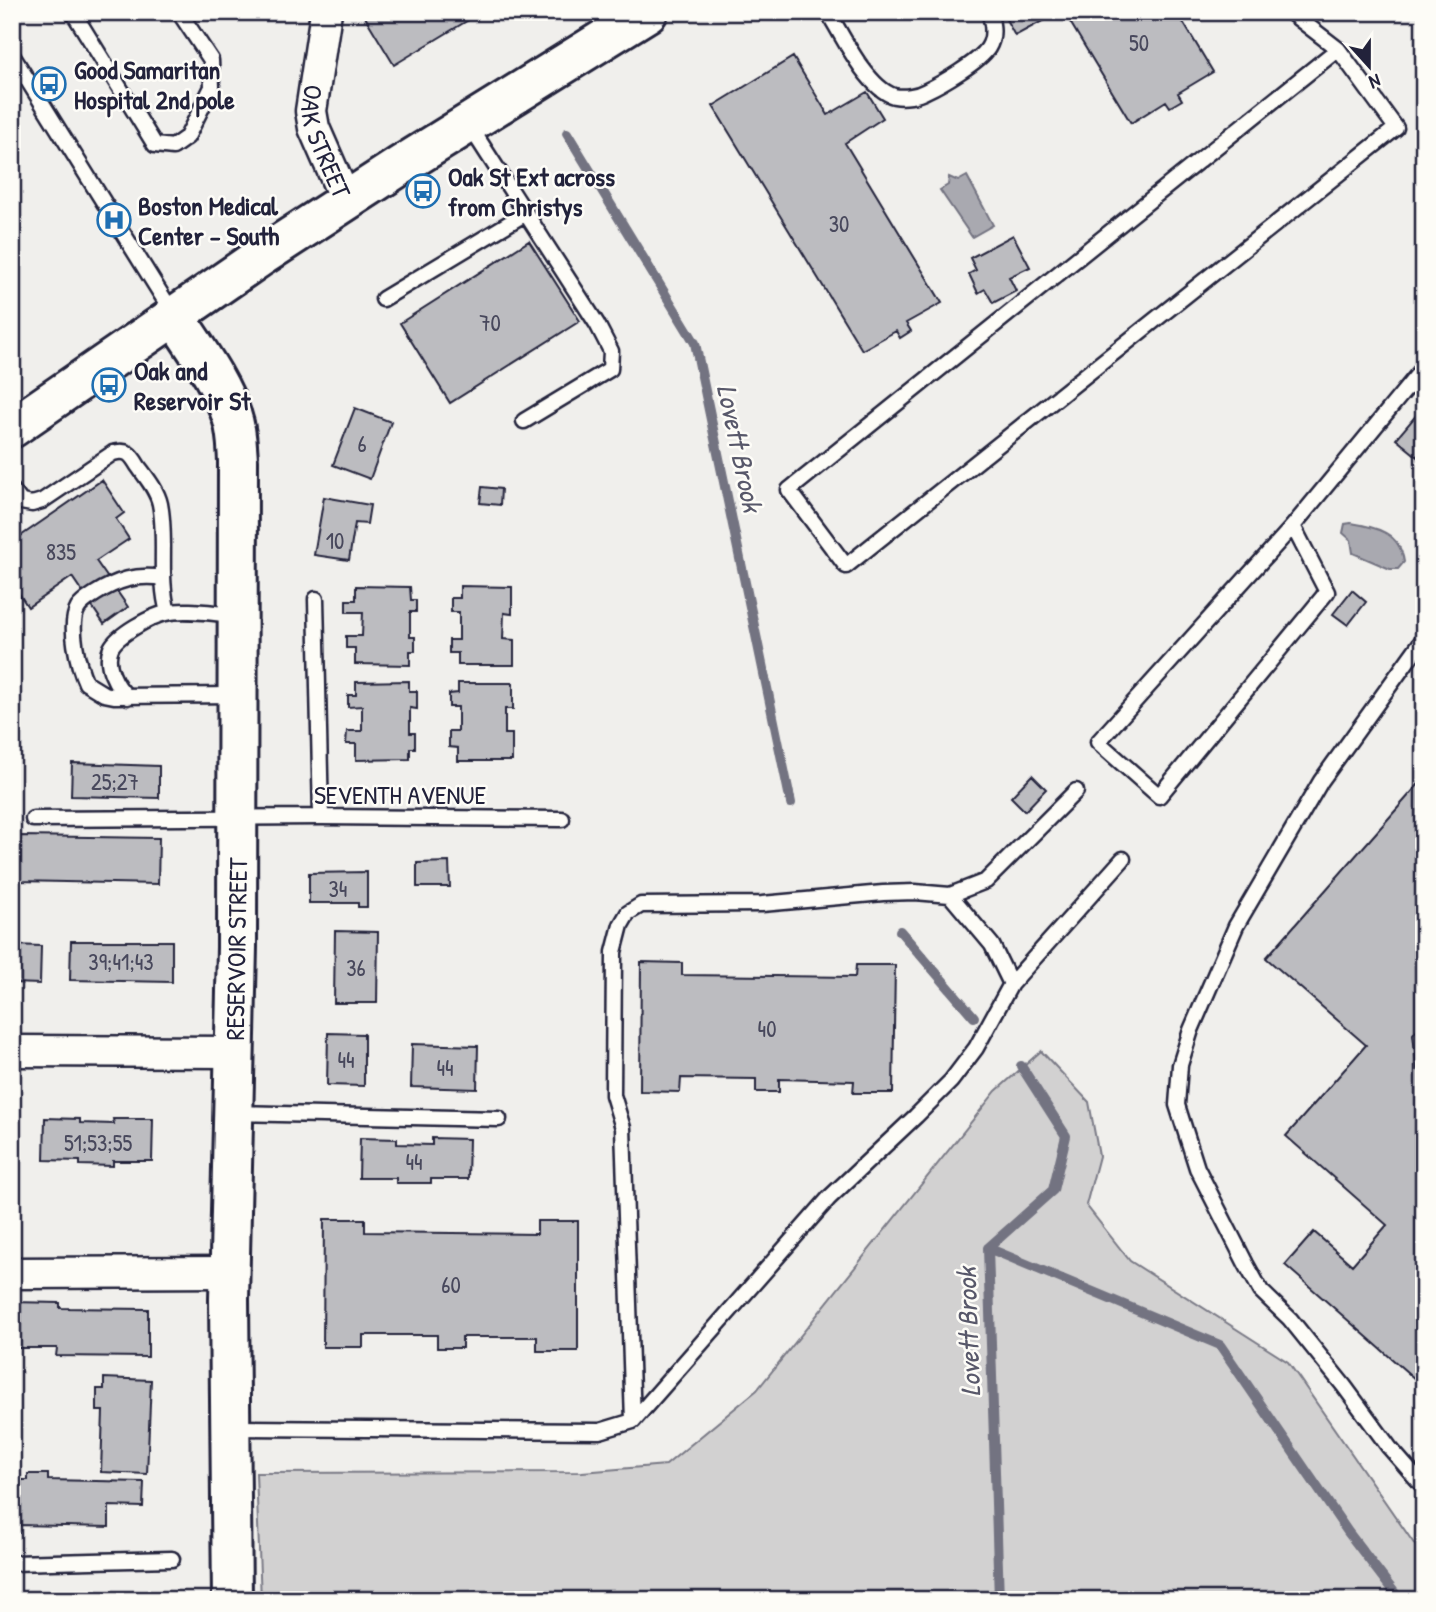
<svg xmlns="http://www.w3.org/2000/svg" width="1436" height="1612" font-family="'Patrick Hand',sans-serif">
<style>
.green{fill:#d2d1d1;stroke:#7a7a86;stroke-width:2}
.water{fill:#a9a9b0;stroke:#737381;stroke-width:2}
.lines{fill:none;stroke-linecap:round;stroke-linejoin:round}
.stream{stroke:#737381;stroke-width:10}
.building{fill:#bcbcc0;stroke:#22223b;stroke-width:2}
.lane-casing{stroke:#22223b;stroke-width:19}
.street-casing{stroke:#22223b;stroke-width:35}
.secondary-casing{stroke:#22223b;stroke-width:44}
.lane{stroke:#fdfcf7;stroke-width:14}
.street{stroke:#fdfcf7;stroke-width:30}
.secondary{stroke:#fdfcf7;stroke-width:38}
.labels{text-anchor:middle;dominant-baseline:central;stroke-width:5;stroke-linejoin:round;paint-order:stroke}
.number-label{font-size:23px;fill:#48485c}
.poi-label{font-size:26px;font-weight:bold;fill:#22223b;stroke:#fdfcf7;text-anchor:start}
.street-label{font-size:26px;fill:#22223b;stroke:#fdfcf7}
.water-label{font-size:28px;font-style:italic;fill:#58586a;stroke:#fdfcf7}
</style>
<rect width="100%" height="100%" fill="#f0efec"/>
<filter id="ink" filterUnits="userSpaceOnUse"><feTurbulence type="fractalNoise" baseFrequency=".0143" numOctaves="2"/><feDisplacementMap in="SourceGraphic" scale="14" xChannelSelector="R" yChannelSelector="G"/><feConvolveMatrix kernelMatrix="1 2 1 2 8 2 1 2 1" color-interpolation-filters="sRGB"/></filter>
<g filter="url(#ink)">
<path class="green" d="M1041,1051L1089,1102L1099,1156L1086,1205L1130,1261L1288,1362L1424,1558V1600H261L256,1473L582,1472L666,1465L757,1390L996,1091Z"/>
<path class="water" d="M967,176L993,225L972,237L940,190L948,185L949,177L958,181Z
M1351,523C1376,527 1400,532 1404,562L1398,569H1390L1353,553L1351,540L1343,533L1345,524Z"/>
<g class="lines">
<path class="stream" d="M567,133L695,343L791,803
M900,931L974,1017
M988,1248L1220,1345L1348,1532L1400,1600
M999,1600L988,1248L1053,1190L1066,1136L1021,1066"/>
</g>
<path class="building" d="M362,12H472L475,16L394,65Z
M1002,12H1059L1015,36Z
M1064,12H1177L1213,72L1178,93L1182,100L1170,107L1166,101L1131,123Z
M793,57L828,115L867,92L883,118L845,143L942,303L906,323L911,331L900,338L896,331L862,350L713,106Z
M1013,235L1030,267L1009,277L1016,291L993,303L985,289L978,293L969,274L976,270L970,258Z
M529,241L580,321L450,403L400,323Z
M1424,406V462L1396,439Z
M355,408L391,422L370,479L333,465Z
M102,480L124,513L116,519L129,539L96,561L128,607L104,624L72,577L28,607L12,583V542Z
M482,487L501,489L500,505L480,503Z
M324,497L370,505L367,524L355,523L349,560L314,555Z
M356,586L410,587L411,600H416V612H410V637H415V651H410V665L355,664V648H346V636H362L363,612H346V600H356Z
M460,586L512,587V614L504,613L503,639L514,640V665H458V653H449V640H459V612H451V598H460Z
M1352,590L1366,602L1348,625L1333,614Z
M409,681V691H417V709L410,708V733H415V748H410V759L356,760V744H346L347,731H362V706L348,707V695H356V682Z
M458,683H513V709H505V734H512V761H458V748L449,747V731H458V707H449V694L458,693Z
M72,763L159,766V798L71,796Z
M1032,775L1046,789L1025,811L1011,797Z
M1424,778V1021L1413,1034L1417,1069L1424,1075V1387L1285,1265L1314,1232L1352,1265L1387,1225L1286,1136L1366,1045L1266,958Z
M20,836L159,838L158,884L19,881Z
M449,862L450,887H417V863Z
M367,872V907H358V903H309V873Z
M335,931L378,932L377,1003H334Z
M71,941H172V982L70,980Z
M12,945L41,946L40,984L12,983Z
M641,962L682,963V975L855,977L856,965H895L893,1093H853L854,1081L779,1079V1092H756V1079L681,1078L680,1092L640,1091Z
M328,1033L364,1034V1086L327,1085Z
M412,1044L478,1046L477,1089L411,1087Z
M45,1118L80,1119V1123L114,1124L113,1119H153L152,1161H113V1166L80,1165V1161L44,1160Z
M360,1138L397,1139V1144L432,1145V1138L469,1139L468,1179H431V1183H396V1178H359Z
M324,1219H365V1232L537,1234V1221H578V1351H537V1337H462V1348H437V1335H363V1347H323Z
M12,1302L60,1303V1308L148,1309V1357L56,1356L57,1348H12Z
M104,1378L151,1380L147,1474L101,1472L103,1411H97V1389H104Z
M28,1474H48V1480L144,1482L143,1507L109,1506V1527L19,1525V1533H12V1488L18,1489V1480H28Z"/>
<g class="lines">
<defs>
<path id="lane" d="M73,12L155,145L173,147L187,137L212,87L211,60L179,12
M828,12C842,35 867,88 894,96C904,98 917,96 926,91C941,84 979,62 988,48C995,37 993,24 989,12
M1290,12L1338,49L1396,128L846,566L789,490L1338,49
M12,55L174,315
M469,125L597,324L611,351L610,369L524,421
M383,299L526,213
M12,490L21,502L32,504L42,501L113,453C127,449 131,454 138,466C146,477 157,490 160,504C167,539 158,577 168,612
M1293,526L1327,592L1159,796L1098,742L1293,526L1424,367
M163,578C136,574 117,580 95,594C89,598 82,602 78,608C68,625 78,666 86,683L104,694L114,696L238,695
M316,599L321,817
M1424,638L1321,781L1236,926L1191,1030L1180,1065L1177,1105L1197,1168L1246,1264L1261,1291L1290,1319L1344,1386L1389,1447L1424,1487
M128,697C116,687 104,664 111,648C117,635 151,616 166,613C185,608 216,614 237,615
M33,819L321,817L562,819
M950,895L992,945L1011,984
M234,1113L499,1119
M633,1421L623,1128L613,1095L614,952L621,925L628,913L641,905L762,904L883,893L915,892L950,895L986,881L1076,791
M233,1428L600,1431L633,1421L829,1198L916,1116L951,1081L976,1048L1011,984L1123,859
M12,1563L172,1559"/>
<g id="street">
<path id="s1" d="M326,12L311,111L314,128L346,201"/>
<path d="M12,1051L234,1052"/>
<path d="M12,1273L230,1272"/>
</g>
<path id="secondary" d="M174,315C195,348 220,380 232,417C237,431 237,446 238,461L237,947L229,1300L232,1600
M12,428L260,257L400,166L648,12"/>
</defs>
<use href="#lane" class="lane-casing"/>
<use href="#street" class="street-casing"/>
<use href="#secondary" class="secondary-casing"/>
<use href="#lane" class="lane"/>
<use href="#street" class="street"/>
<use href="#secondary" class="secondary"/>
</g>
</g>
<defs>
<symbol id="bus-ring" viewBox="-11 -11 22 22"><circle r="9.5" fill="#fdfcf7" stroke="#1f6fb2" stroke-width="1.5"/><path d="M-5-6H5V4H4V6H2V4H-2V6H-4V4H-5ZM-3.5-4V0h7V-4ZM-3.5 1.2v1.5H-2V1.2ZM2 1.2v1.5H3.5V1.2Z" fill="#1f6fb2"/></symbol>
<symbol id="hospital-ring" viewBox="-11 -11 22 22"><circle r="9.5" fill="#fdfcf7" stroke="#1f6fb2" stroke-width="1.5"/><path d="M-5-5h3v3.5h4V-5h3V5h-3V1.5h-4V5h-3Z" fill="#1f6fb2"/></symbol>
</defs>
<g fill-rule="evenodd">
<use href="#bus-ring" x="30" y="65" width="38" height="38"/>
<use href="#bus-ring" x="404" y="172" width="38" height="38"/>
<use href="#hospital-ring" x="95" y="201" width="38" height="38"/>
<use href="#bus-ring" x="90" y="366" width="38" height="38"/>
</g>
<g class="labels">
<g class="number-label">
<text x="1139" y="42">50</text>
<text x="839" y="223">30</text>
<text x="490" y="322">70</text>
<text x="362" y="443">6</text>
<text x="335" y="540">10</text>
<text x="61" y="551">835</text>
<text x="115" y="781">25;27</text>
<text x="338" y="888">34</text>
<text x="121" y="961">39;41;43</text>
<text x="356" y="967">36</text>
<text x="767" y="1028">40</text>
<text x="346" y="1059">44</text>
<text x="445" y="1067">44</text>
<text x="98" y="1142">51;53;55</text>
<text x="414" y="1161">44</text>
<text x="451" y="1284">60</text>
</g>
<g class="poi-label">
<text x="74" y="69">Good Samaritan<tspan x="74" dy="30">Hospital 2nd pole</tspan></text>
<text x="448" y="176">Oak St Ext across<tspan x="448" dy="30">from Christys</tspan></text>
<text x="138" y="205">Boston Medical<tspan x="138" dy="30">Center – South</tspan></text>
<text x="134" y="370">Oak and<tspan x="134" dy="30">Reservoir St</tspan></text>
</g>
<g class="street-label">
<text stroke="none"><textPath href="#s1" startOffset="133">OAK STREET</textPath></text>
<text x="400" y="794">SEVENTH AVENUE</text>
<text transform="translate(236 949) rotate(-89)">RESERVOIR STREET</text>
</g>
<g class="water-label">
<text transform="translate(740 448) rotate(78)">Lovett Brook</text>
<text transform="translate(968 1332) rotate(-92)">Lovett Brook</text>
</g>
</g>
<rect width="1436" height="1612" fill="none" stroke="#fdfcf7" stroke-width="42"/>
<rect x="21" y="21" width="1394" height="1570" fill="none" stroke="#22223b" stroke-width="2.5" filter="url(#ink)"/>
<g transform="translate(1369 66) rotate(159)" stroke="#fdfcf7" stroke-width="5" paint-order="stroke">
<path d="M0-5L12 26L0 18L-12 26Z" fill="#22223b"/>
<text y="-10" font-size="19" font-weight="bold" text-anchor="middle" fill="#22223b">N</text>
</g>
</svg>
